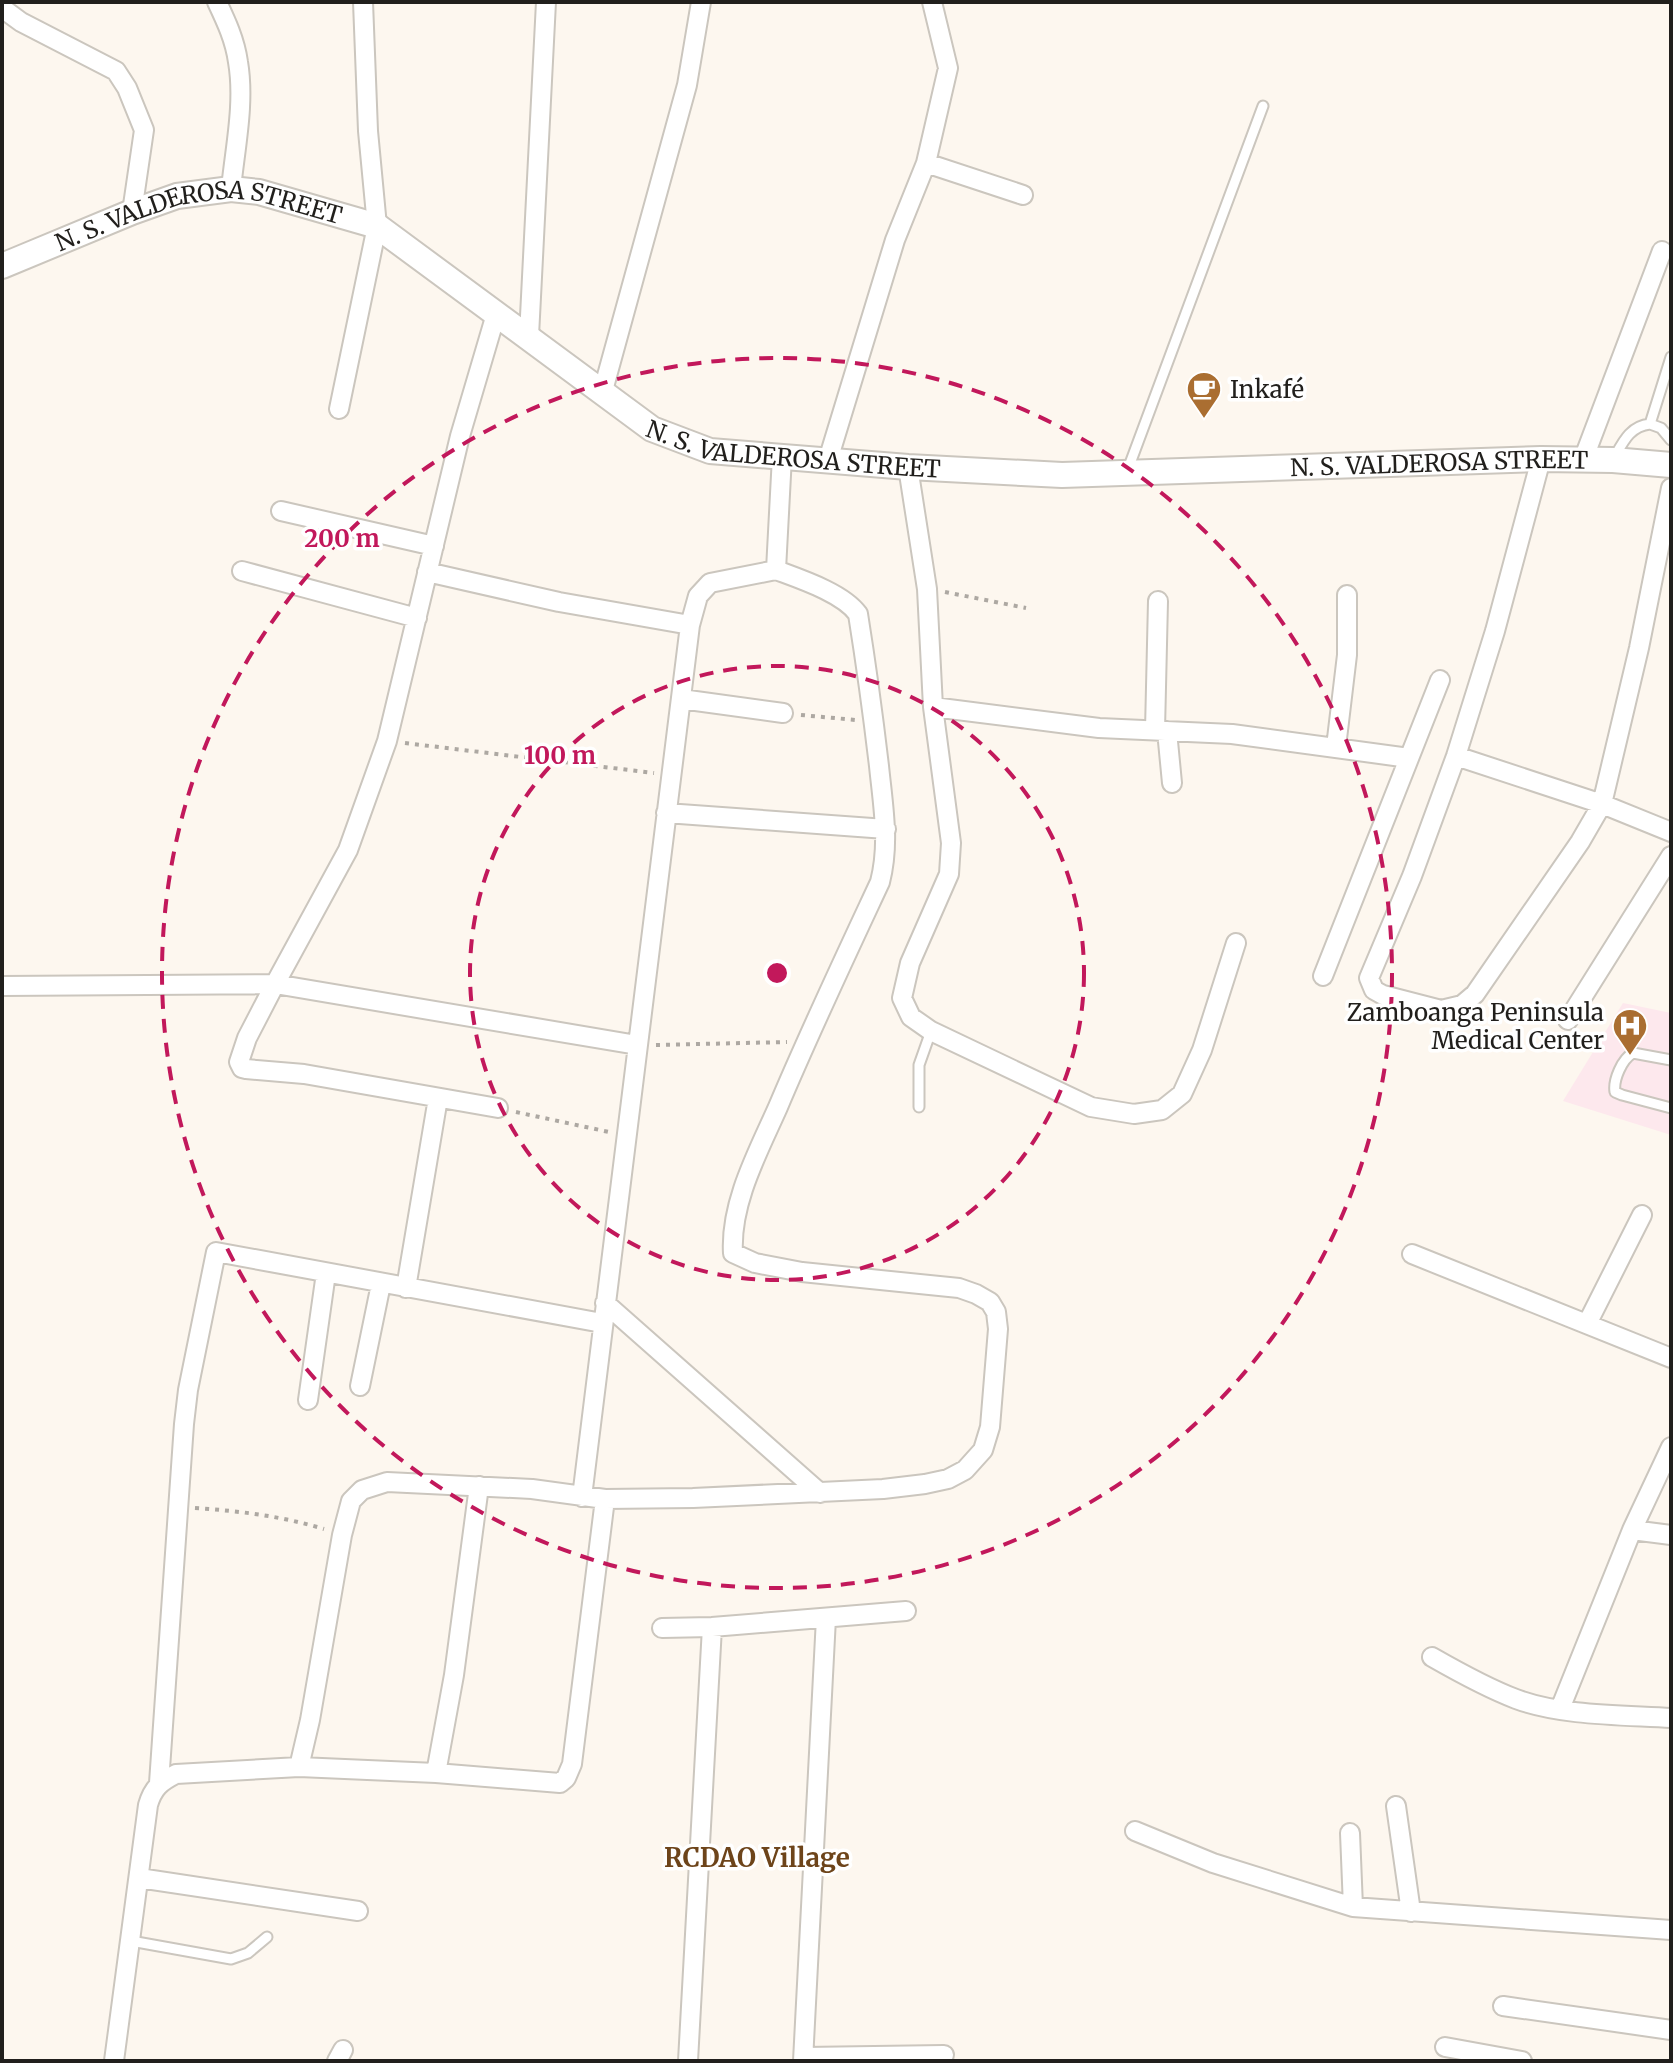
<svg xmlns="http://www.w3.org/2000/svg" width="1673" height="2063" font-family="Merriweather,serif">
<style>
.medical{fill:#fde8ed}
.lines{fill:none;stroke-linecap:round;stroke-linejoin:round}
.service-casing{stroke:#cbc6be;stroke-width:13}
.minor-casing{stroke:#cbc6be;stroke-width:22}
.secondary-casing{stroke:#cbc6be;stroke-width:28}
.path{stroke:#ada8a2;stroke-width:4;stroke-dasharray:4 6;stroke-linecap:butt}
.service{stroke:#fff;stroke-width:9}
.minor{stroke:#fff;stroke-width:18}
.secondary{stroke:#fff;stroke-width:24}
.ring{fill:none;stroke:#c2185b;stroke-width:4;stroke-dasharray:14 10}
.labels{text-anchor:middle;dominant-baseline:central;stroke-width:7;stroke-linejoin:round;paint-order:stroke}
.street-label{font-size:24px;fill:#211f1c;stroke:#fff}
.poi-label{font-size:24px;fill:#211f1c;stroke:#fff;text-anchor:start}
.neighbourhood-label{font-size:26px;font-weight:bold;fill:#6d441a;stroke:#fff}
.centre{fill:#c2185b;stroke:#fff;stroke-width:4}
.ring-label{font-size:24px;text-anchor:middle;font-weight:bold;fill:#c2185b;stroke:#fff;stroke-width:7;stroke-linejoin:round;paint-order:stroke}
</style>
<rect width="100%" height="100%" fill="#fdf7ef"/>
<path class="medical" d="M1623,1003L1671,1013V1135L1563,1101Z"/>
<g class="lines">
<defs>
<path id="service" d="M1671,357L1650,424L1661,428L1671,440
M1614,458C1623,442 1630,426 1650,424
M1128,469L1263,106
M1671,1060L1633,1053C1622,1059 1613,1080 1615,1092L1622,1095L1671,1108
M919,1107V1065L931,1031
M131,1941L231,1959L248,1953L267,1937"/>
<path id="minor" d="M217,2C226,21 235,40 238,62C245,103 235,148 231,189
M2,8L21,22L116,71L127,88L144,130L132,212
M926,163L1023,195
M496,314L460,436L387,741L348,850L275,984L247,1038L239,1062L242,1068L246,1069L304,1074L498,1108
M529,336L546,2
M602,394L687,85L701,2
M339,409L377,226L368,131L363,2
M1541,459L1495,631L1456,756L1412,876L1369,978L1374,990L1383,995L1441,1010L1462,1005L1475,994L1580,842L1602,804L1639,648L1671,488
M828,460L895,240L926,163L948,68L932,2
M1583,460L1662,251
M908,467L927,589L933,707L951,843L949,874L910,963L902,998L911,1017L931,1031L1091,1107L1134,1114L1162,1110L1182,1094L1202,1050L1236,943
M281,511L434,546
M242,571L417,618
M427,572L559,602L690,625
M681,699L783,713
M933,707L1099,728L1232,734L1409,758
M1155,730L1158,601
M1167,731L1172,783
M1336,747L1347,655V595
M1456,756L1602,804L1671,832
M666,813L886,829
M1323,976L1440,680
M2,986L275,984L637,1045
M1568,1020L1671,856
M1412,1254L1671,1358
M406,1288L438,1098
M605,1303L820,1493
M1587,1324L1642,1215
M360,1386L381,1284
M308,1400L326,1273
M582,1497L690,625L698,596L710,583L776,570L782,456
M1632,1530L1671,1535
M662,1628L712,1627L906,1611
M1432,1657C1460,1673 1487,1688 1516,1699C1561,1716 1623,1715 1671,1718
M1560,1709L1632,1530L1671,1447
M299,1767L436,1773L560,1783L566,1778L572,1764L605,1499
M436,1773L454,1675L479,1486
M159,1783L184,1424L188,1390L216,1252L602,1323
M1396,1806L1411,1912
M1135,1831L1213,1863L1353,1907L1671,1930
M1350,1833L1353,1907
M139,1878L358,1911
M1503,2006L1671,2030
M1445,2047L1522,2061
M804,2057L944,2055
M114,2061L148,1805C153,1788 160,1782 176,1774L299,1767L310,1720L342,1535L351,1501L362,1490L387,1482L532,1489L605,1499L693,1498L883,1489L925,1484L948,1479L965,1470L983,1450L990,1427L998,1329L996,1312L990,1302L976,1294L959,1288L802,1272L755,1263L733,1253C730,1203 758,1152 778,1107C810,1031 845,957 880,882C890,843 883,806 879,766C873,715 866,664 858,614C843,593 800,579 776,570
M337,2061L343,2050
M688,2061L712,1627
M803,2061L826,1618"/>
<g id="secondary">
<path id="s1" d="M2,266L132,212L177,196L231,189L259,192L377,226L652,429L710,451L908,467L1062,475L1541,459L1613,460L1671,465"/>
</g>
</defs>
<use href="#service" class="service-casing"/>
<use href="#minor" class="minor-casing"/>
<use href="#secondary" class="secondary-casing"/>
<path class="path" d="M945,592L1026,608
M801,715L856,720
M405,743L654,773
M656,1045L787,1042
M516,1112L609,1132
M195,1508C240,1511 281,1516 324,1529"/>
<use href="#service" class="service"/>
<use href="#minor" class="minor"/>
<use href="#secondary" class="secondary"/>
</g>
<g class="ring">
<circle cx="777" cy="973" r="307"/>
<circle cx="777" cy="973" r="615"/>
</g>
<defs>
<symbol id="cafe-pin" viewBox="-11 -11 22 30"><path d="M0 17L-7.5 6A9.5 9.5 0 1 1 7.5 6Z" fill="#aa6e31" stroke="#fff"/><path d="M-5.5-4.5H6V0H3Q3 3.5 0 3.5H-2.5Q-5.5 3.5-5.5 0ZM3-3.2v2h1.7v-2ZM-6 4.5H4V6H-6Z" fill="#fff"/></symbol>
<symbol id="hospital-pin" viewBox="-11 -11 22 30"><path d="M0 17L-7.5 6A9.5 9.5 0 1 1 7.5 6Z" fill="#aa6e31" stroke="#fff"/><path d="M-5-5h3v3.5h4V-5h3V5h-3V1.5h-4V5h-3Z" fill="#fff"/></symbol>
</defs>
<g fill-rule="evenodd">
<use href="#cafe-pin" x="1184" y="369" width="40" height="54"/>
<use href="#hospital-pin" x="1610" y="1006" width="40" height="54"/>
</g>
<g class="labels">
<g class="street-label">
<text stroke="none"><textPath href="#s1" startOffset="208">N. S. VALDEROSA STREET</textPath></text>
<text stroke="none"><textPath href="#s1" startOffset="880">N. S. VALDEROSA STREET</textPath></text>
<text stroke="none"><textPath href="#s1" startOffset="1528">N. S. VALDEROSA STREET</textPath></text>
</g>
<g class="poi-label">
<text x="1230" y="389">Inkafé</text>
<text x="1604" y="1012" text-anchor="end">Zamboanga Peninsula<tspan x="1604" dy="28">Medical Center</tspan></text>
</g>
<g class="neighbourhood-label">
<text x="757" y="1857">RCDAO Village</text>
</g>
</g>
<circle cx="777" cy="973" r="12" class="centre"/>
<g class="ring-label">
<text x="342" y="547">200 m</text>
<text x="560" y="764">100 m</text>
</g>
<rect width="1673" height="2063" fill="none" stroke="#211f1c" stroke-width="8"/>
</svg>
